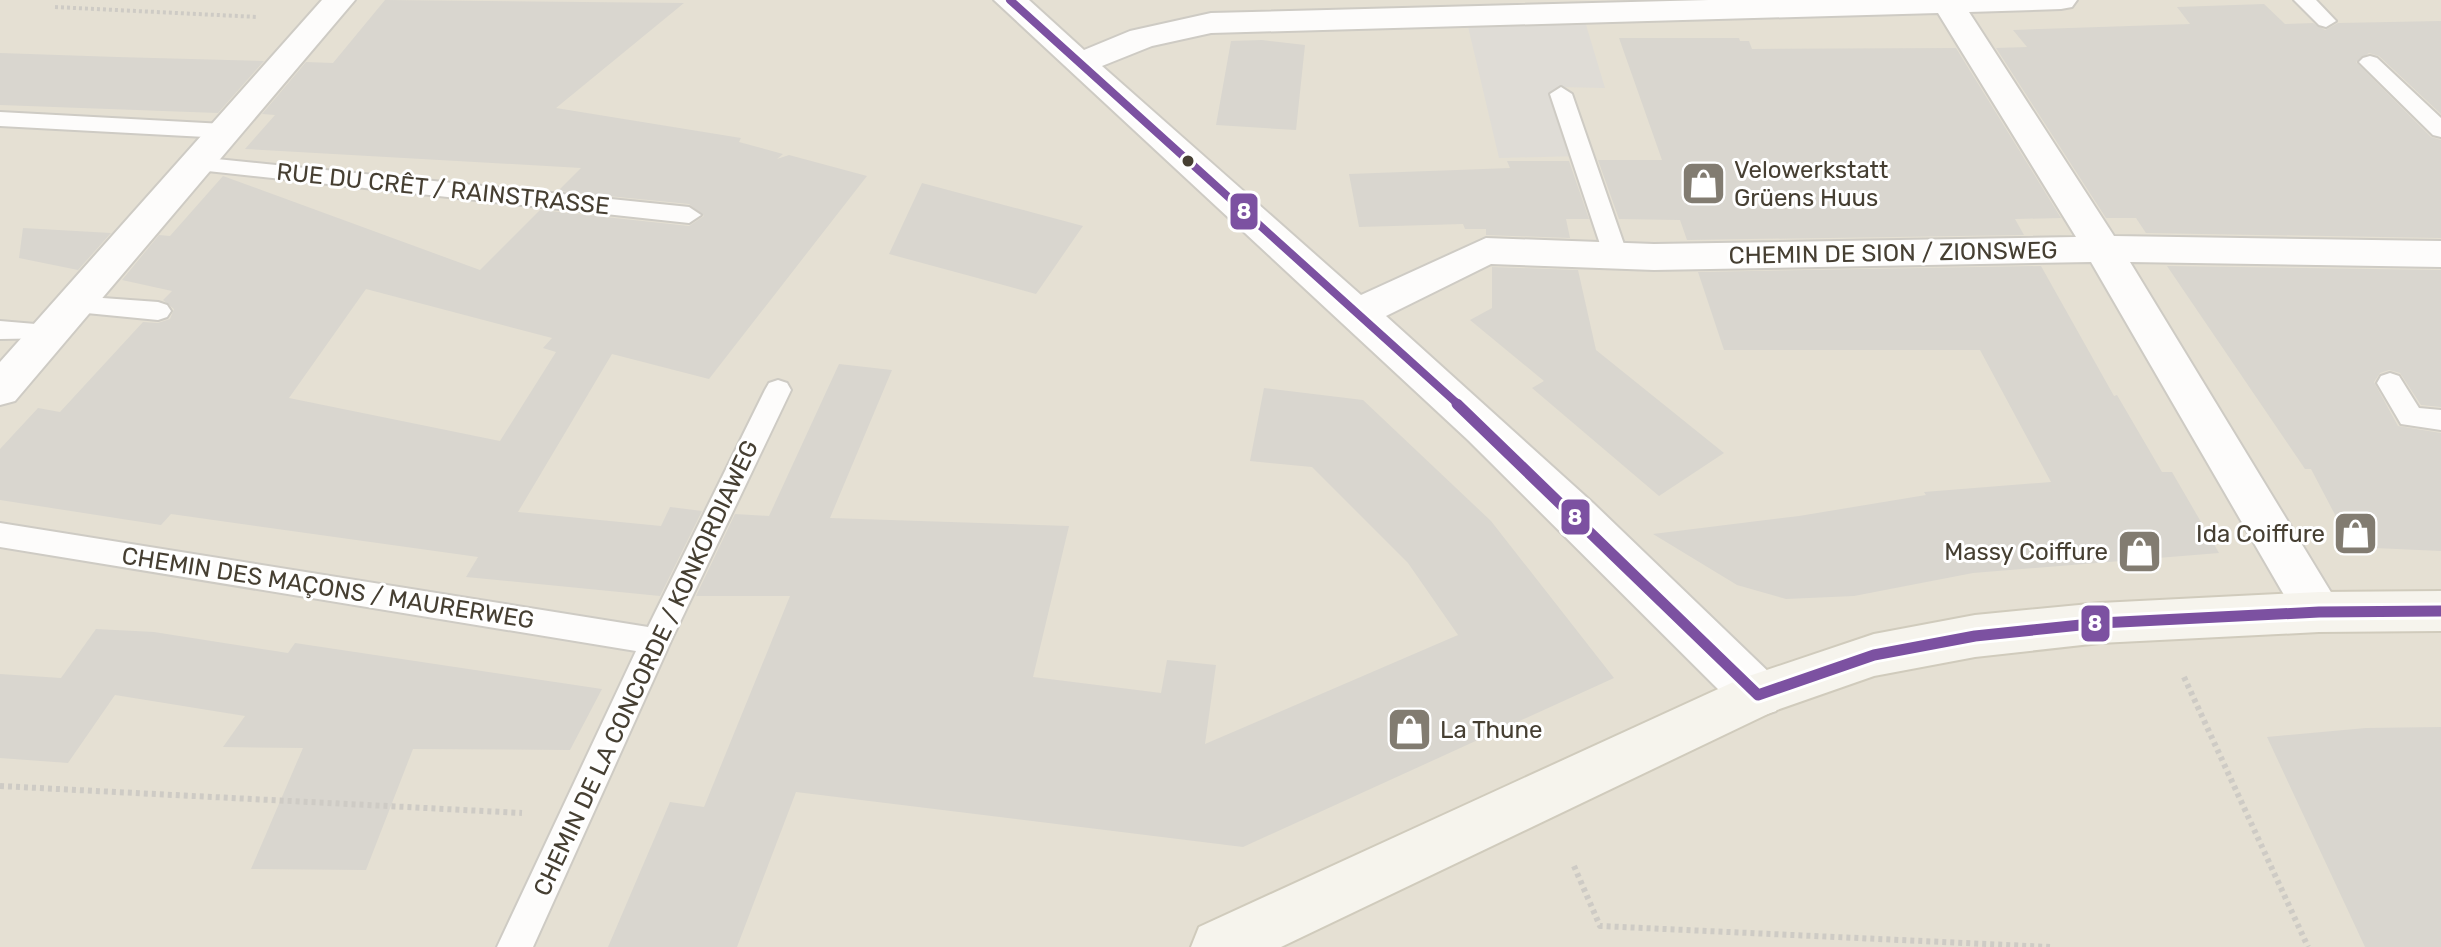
<svg xmlns="http://www.w3.org/2000/svg" width="2441" height="947" font-family="Rubik,sans-serif">
<style>
.residential{fill:#e5e0d3}
.parking{fill:#dfdcd6}
.building{fill:#d9d6cf;fill-rule:evenodd}
.lines{fill:none;stroke-linecap:round;stroke-linejoin:round}
.lane-casing{stroke:#cecbc4;stroke-width:4}
.street-casing{stroke:#cecbc4;stroke-width:4}
.secondary-casing{stroke:#d0cbbc;stroke-width:4}
.path-far1{stroke:#cecbc5;stroke-width:4;stroke-dasharray:3 3;stroke-linecap:butt}
.path{stroke:#cecbc5;stroke-width:6;stroke-dasharray:4 4;stroke-linecap:butt}
.lane{fill:#fdfcfb;fill-rule:evenodd}
.street{fill:#fdfcfb;fill-rule:evenodd}
.secondary{fill:#f6f4ed;fill-rule:evenodd}
.bus-1-far1-casing{stroke:#fff;stroke-width:13}
.bus-1-casing{stroke:#fff;stroke-width:17}
.bus-1-far1{stroke:#7c51a1;stroke-width:8}
.bus-1{stroke:#7c51a1;stroke-width:11}
.bus-dot{fill:#463f32;stroke:#fff;stroke-width:3}
.labels{text-anchor:middle;dominant-baseline:central;stroke-width:6;stroke-linejoin:round;paint-order:stroke}
.poi-label{font-size:24px;fill:#463f32;stroke:#fff;text-anchor:start}
.street-label{font-size:24px;fill:#463f32;stroke:#fff}
.line-badge{stroke:#fff;stroke-width:3}
.badge-label{font-size:22px;text-anchor:middle;font-weight:bold;fill:#fff}
</style>
<rect width="100%" height="100%" fill="#f0ede6"/>
<path class="residential" d="M0,0H2441V947H0Z"/>
<path class="parking" d="M1466,18H1584L1605,88L1557,87L1580,156L1499,158Z"/>
<path class="building" d="M385,0L684,3L556,108L741,138L739,142L783,154L777,159L789,155L867,176L709,379L612,354L518,512L661,526L670,507L702,511L660,596L466,577L478,557L171,514L161,525L0,500V449L38,408L60,412L143,322L158,323L170,319L174,309L163,300L172,291L122,280L159,235L170,236L223,176L480,270L540,210L689,226L704,216L689,204L558,191L581,168L245,149L275,115L262,114L306,62L333,63ZM366,289L552,338L543,348L556,352L500,441L289,398Z
M2264,4L2285,24L2313,23L2325,30L2338,23L2441,21V114L2379,56L2369,53L2356,62L2431,137L2441,140V238L2146,233L2136,218H2106L1996,48L2027,47L2013,30L2190,24L2177,7Z
M1619,38H1739L1740,41H1749L1752,49L1956,48L2061,218L2015,219L2024,235L1687,240L1680,220L1619,219L1598,160H1662Z
M1262,40L1305,45L1296,130L1216,125L1231,41Z
M0,53L117,57L264,61L218,113L0,105Z
M1507,161H1569L1589,219H1566L1570,238L1486,235V229H1465L1463,224L1359,227L1349,174L1510,168Z
M922,183L1083,226L1036,294L889,254Z
M23,228L111,233L78,270L19,258Z
M2041,266L2114,396L2117,395L2162,472H2172L2219,553L1973,573L1854,596L1786,599L1737,585L1653,534L1799,516L1926,495L1924,492L2051,482L1980,350H1724L1698,272Z
M2167,266L2441,270V407L2421,405L2400,373L2389,370L2380,373L2374,382L2398,426L2441,433V551L2352,547L2311,469H2305Z
M1492,267L1578,270L1596,350L1724,453L1659,496L1532,388L1544,381L1470,320L1492,308Z
M839,364L892,370L830,518L1069,526L1033,677L1161,693L1167,660L1216,665L1205,744L1458,635L1408,563L1312,467L1250,461L1264,388L1363,400L1491,521L1614,678L1243,847L796,792L737,947H608L670,802L704,807L790,596H696L735,514L769,516Z
M96,629L154,632L288,653L295,643L602,689L570,750L413,749L366,870L251,869L303,748L223,747L245,716L115,695L68,763L0,758V674L61,678Z
M2441,727V947H2365L2267,737L2366,728Z"/>
<g class="lines">
<defs>
<path id="lane" d="M2294,0H2316L2336,21L2326,27L2319,25Z
M2370,56L2377,58L2441,118V137L2433,135L2363,66L2359,62L2363,58Z
M1561,87L1572,94L1628,256L1625,262H1607L1604,256L1550,94Z
M0,112L224,124L235,131L224,138L0,126Z
M197,157L689,207L701,215L689,223L189,169L186,164L189,159Z
M75,296L158,302L167,305L171,311L167,317L158,320L66,311L62,305L66,299Z
M0,321L59,326L63,332L59,338L0,339Z
M2390,373L2399,376L2419,408L2441,410V430L2401,424L2377,383L2381,376Z
M778,380L787,383L791,390L671,641L533,947H497L636,651L0,547V523L648,627L765,390L769,383Z"/>
<path id="street" d="M322,0H355L15,401L0,405V362Z
M994,0H1029L1084,50L1130,31L1211,13L1709,0H2077L2072,7L2061,9L1969,12L2114,236L2441,241V267L2130,262L2343,612L2336,626L2319,632L2302,626L2091,262L1654,270L1491,264L1386,316L1593,503L1776,679L1783,695L1776,711L1758,717L1740,711L1468,440ZM1938,13L2076,237L1654,244L1486,238L1361,295L1102,66L1152,46L1211,33Z"/>
<path id="secondary" d="M2441,591V631L2319,632L2100,643L1975,657L1874,676L1774,711L1281,947H1191L1199,927L1740,679L1874,634L1975,615L2100,603L2319,592Z"/>
</defs>
<use href="#lane" class="lane-casing"/>
<use href="#street" class="street-casing"/>
<use href="#secondary" class="secondary-casing"/>
<path class="path-far1" d="M55,7L258,17"/>
<path class="path" d="M2184,677L2308,947
M0,786L522,813
M1574,866L1600,926L2050,947"/>
<use href="#lane" class="lane"/>
<use href="#street" class="street"/>
<use href="#secondary" class="secondary"/>
<defs>
<path id="bus-1-far1" d="M1010,0L1460,406"/>
<path id="bus-1" d="M1457,404L1758,695
M1758,695L1874,655L1975,636L2100,623L2319,612L2441,611"/>
</defs>
<use href="#bus-1-far1" class="bus-1-far1-casing"/>
<use href="#bus-1" class="bus-1-casing"/>
<use href="#bus-1-far1" class="bus-1-far1"/>
<use href="#bus-1" class="bus-1"/>
</g>
<defs>
<symbol id="shop-square" viewBox="-11 -11 22 22"><rect x="-9" y="-9" width="18" height="18" rx="4" fill="#827c71" stroke="#fff"/><path d="M-5-2.5h2.3a2.7 3.5 0 0 1 5.4 0H5L5.5 6h-11ZM-1.5-2.5h3a1.5 2.3 0 0 0-3 0Z" fill="#fff"/></symbol>
</defs>
<g fill-rule="evenodd">
<use href="#shop-square" x="1678" y="158" width="51" height="51"/>
<use href="#shop-square" x="2330" y="508" width="51" height="51"/>
<use href="#shop-square" x="2114" y="526" width="51" height="51"/>
<use href="#shop-square" x="1384" y="704" width="51" height="51"/>
</g>
<circle class="bus-dot" cx="1188" cy="161" r="7"/>
<g class="labels">
<g class="poi-label">
<text x="1734" y="170">Velowerkstatt<tspan x="1734" dy="28">Grüens Huus</tspan></text>
<text x="2325" y="534" text-anchor="end">Ida Coiffure</text>
<text x="2108" y="552" text-anchor="end">Massy Coiffure</text>
<text x="1440" y="730">La Thune</text>
</g>
<g class="street-label">
<text transform="translate(443 189) rotate(6)">RUE DU CRÊT / RAINSTRASSE</text>
<text transform="translate(1893 253) rotate(-1)">CHEMIN DE SION / ZIONSWEG</text>
<text transform="translate(328 588) rotate(9)">CHEMIN DES MAÇONS / MAURERWEG</text>
<text transform="translate(646 668) rotate(-65)">CHEMIN DE LA CONCORDE / KONKORDIAWEG</text>
</g>
</g>
<g class="line-badge">
<rect x="1229" y="192" width="30" height="39" rx="8" fill="#7c51a1"/>
<rect x="1560" y="498" width="31" height="38" rx="8" fill="#7c51a1"/>
<rect x="2080" y="604" width="31" height="39" rx="8" fill="#7c51a1"/>
</g>
<g class="badge-label">
<text x="1244" y="219">8</text>
<text x="1575" y="525">8</text>
<text x="2095" y="631">8</text>
</g>
</svg>
